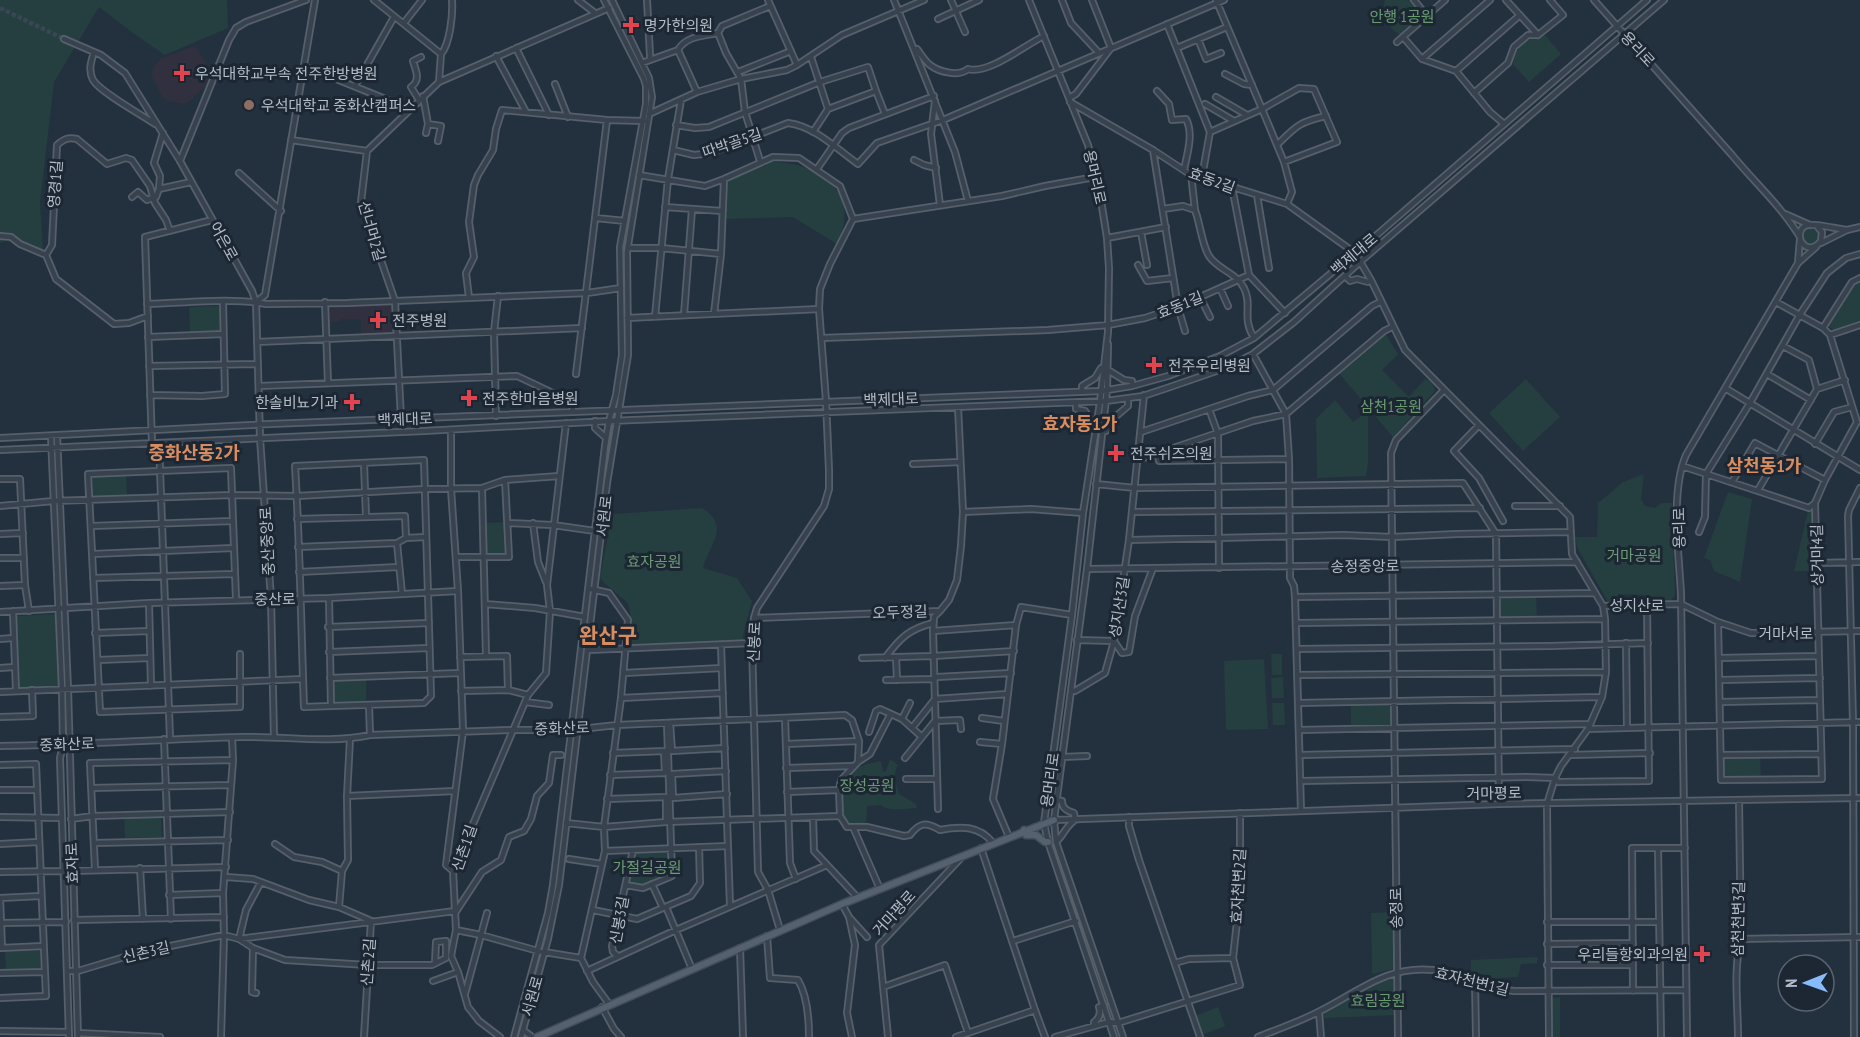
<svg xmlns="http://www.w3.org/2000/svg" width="1860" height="1037" font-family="'PT Sans Narrow','Noto Sans KR',sans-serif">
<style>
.medical{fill:#31303f}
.green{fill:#253e40}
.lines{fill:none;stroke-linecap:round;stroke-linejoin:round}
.minor-tunnel{stroke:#394654;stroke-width:4.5;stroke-dasharray:4.5 2;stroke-linecap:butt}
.minor-casing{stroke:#55606c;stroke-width:8}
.major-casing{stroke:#434e5a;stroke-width:9}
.minor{stroke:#37424e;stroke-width:4.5}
.major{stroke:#55616e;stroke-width:6}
.health-dot{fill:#e0444e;stroke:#1c2733;stroke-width:2}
.education-dot{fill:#8d6e63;stroke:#1c2733;stroke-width:2}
.labels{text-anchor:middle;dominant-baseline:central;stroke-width:6;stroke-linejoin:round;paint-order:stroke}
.park-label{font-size:15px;fill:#6a9b72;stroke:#1c2733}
.poi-label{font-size:15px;fill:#b3bdc9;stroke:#1c2733;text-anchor:start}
.street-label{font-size:15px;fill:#b3bdc9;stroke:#1c2733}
.quarter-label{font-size:18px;font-weight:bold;fill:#d88d60;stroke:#1c2733}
.district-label{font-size:21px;font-weight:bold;fill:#d88d60;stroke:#1c2733}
</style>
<rect width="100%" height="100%" fill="#23313f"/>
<path class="medical" d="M195,46L212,72L206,86L190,101L184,104L168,101L163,98L151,75L155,65L162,58Z
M395,303L396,336L361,338V319H341V321L326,322L325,305Z"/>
<path class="green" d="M0,0H227L228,28L165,55L133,33L99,7L54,82L40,203L43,251L14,237L0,243Z
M1385,0H1414L1427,16L1403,37C1388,27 1380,19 1385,0Z
M1545,35L1561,54L1529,82L1513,64C1518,43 1525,39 1545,35Z
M769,162C817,161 863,192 837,244L793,217L723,219L726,180Z
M1802 236a9 9 0 1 1 18 0a9 9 0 1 1-18 0Z
M1860,281V324L1835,331L1829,327L1851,287Z
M218,306L221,309V332L190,333L189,307Z
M1385,333L1398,354L1382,370L1409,397L1425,379C1431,381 1433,384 1435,391L1393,437L1338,372Z
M1526,379L1560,417L1523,451L1489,413Z
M1335,400L1353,422L1368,411V463L1366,476L1317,478L1316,419Z
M1644,474L1641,499L1645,506L1655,508L1661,503H1672L1675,595L1667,605L1645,604L1644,595L1618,594L1617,604H1609L1578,549L1575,537H1597L1598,503L1623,482Z
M126,475L127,496L93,497V476Z
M1728,492L1752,499L1740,582L1714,571L1710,560L1704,558Z
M702,508C732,526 708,547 703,568L737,578L752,601L743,635V641L631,647V618L628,603L603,582L600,577L612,514Z
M1811,510L1815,515L1816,571H1794L1808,511Z
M506,522L507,556H486L485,523Z
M1536,596L1537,619L1499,620V597Z
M55,614L59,684L56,687L18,688L16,616Z
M1271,654H1282V675H1272Z
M1264,659L1268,729L1226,730L1224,661Z
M1283,677L1284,698H1272L1271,678Z
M366,680V703L333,704L332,681Z
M1272,703H1284L1285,725H1273Z
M1351,703H1392V725L1351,726Z
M1724,756H1760L1761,778H1726L1723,776Z
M890,759L898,765C892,774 896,784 899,794L916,804L917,808C904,808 891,813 880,805L867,806L866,825H849C838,809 837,779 857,768C864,764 873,763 881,761L883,772L886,771Z
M161,816L162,837L125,838L124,817Z
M671,848L672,876L643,888L626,885L633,850Z
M1393,912L1394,969L1372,974L1371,913Z
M40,949L41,970L6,971L5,950Z
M1538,957L1537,963L1521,964L1518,977L1500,978V990L1471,980V960Z
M1391,978L1395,981V1015L1324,1018V1012L1382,979Z
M1560,997V1037H1552L1551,998Z
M1218,1007L1225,1026L1202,1035L1195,1016Z"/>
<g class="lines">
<path class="minor-tunnel" d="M0,8L64,39"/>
<defs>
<path id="minor" d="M374,0L441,54L439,82
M578,0L595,13
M768,0L797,65
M894,0L955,152L968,201
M951,0L965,32
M1029,0L1088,145L1099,188L1107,238L1109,268L1108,332L1100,402L1083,513L1072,615L1044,823L1048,842L1114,1037
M1062,0L1071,23L1099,53
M1216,0L1262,109L1299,88L1314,89L1337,142L1284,162
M1414,0L1427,16
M1506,0L1538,35
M1594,0C1640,51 1686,103 1732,155C1755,183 1781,206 1800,237
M938,19L979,0
M404,23L422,0
M1167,24L1210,132L1202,177
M718,33L726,53L741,79L745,112L760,161
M1403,37L1422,59L1456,71L1490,112L1503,123
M64,39L101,55L125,73L180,161L252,291L256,302L260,438L271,599L274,737
M1198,39L1206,59L1221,53
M1397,42L1445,0
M516,48L549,115
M1177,48L1227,27
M917,49C921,54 924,60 930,65C939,72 959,77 968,69C988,75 1025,45 1044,36
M678,50C686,36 703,36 718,33L722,26L770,6
M94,52C91,62 88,70 93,80C100,92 142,115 155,124
M441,54C450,44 453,14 452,0
M496,56L526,112
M811,57L828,109
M1422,59L1490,0
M650,60L678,50L697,92
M642,63L650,60V55L647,0
M304,66L388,100
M1456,71L1520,15
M738,72L791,51
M1225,74L1244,84L1252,85
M555,84L568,117
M355,86L394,17
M876,91L885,114
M1157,91L1169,104L1172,120L1186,119C1194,134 1187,154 1184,170
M1474,93L1508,63L1514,47L1528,35H1538L1563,15L1550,0
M423,96L428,124L426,133
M1216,97L1247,115
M1069,98L1076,94L1111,48L1092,0
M419,100L411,87C421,80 416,71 413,61L421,57
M935,101L931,134L940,205
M1070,102L1153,150L1188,173L1287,204L1355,253L1371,280L1405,350L1570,517L1572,554L1603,606L1605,619L1606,672L1602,697L1588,729L1561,766L1555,778L1547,804L1549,1037
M1205,104L1234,121
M649,114L697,92L741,79L787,70L797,65L842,35L924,0
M428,124L441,126L438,141
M676,125L695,128L709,127L820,82L868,67L876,91L828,109L813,132
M1210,132L1262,109L1284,162L1292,192L1287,204
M291,140L367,151
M1277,145C1296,126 1299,122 1326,116
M673,150L694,155L711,153L788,123C814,126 837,149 858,164L877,143L943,120L1224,0
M1153,150L1178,307L1185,331
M914,160L924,165L936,168
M180,161L229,40L236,28L246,22L306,0
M817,169L842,133L849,128L934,96
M239,173L281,211
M1191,174L1195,210
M639,175L705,186L724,179L773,157L799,158L840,186L853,219L830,264L820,289L819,309L826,401L829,470V489L824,506L757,608L754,618L752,643L758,872L768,890L780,930
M1232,187L1249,275L1285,313
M159,189L160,176L154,163L163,133
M1257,195L1269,268
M132,197L138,192L147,200L156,197L159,189L191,182
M665,207L722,211
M1163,209L1183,206L1195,210C1200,223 1202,245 1209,256C1217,269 1237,273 1244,288C1253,306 1241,317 1254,338
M1785,214L1810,225
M596,218L625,221
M853,219L1002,196L1045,186L1095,177
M1817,226L1822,232L1821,241C1806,260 1790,232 1807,225C1814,223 1838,229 1847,230
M1141,232L1147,265
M0,236L11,237L20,244L46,255
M1107,238L1166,227
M1821,243L1847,230L1860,227
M631,248H661L721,254
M1798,263L1816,247
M1138,265L1147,281L1173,278
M1345,276L1350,281L1357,279L1368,282L1371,280
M1220,288L1228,306
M1200,297L1210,317
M469,298L466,273L474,257L469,222L474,185L478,175L493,150L496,129L502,110L607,120L644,121
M256,302L265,295L315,0
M325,302L328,383
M147,304C184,303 231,297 266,304L347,303L587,293L621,288
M714,314L721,254L724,179
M684,315L692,209
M148,316L129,323L114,324L56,279L46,255L52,245L57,145C64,139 68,137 77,139L107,164L126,158L132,160L150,186L155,203L166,220L170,231
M655,317L668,179L681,100
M627,318L819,309
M1823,328L1852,282L1860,278
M1830,335L1860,325
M148,337L223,334
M821,338L1048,330L1108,325L1145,318L1178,307L1249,275
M257,342L582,328
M1108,344L1107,390L1087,569L1054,820L1056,842L1123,1037
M1783,346L1809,360L1817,389
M1253,354L1286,414L1289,459L1290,578L1294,586L1295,597L1301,811
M149,366L258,364
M1108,370L1124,380L1132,381V386
M576,374L607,120
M1767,374L1811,400
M259,386L517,376L572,402L573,412
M1725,388L1860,470
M1817,389L1845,380
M1082,391V386L1095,378L1101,368H1104
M150,395L202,396L225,394L223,302
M1076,403V409L1085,411L1095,426
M1209,409L1218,434L1219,568
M496,416L494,332L498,296
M401,419L395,301L361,202L367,151L439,82L609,8
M595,421V428L606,438
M1479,425L1454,451L1479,478L1503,521
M451,430V489L458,591L463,731L446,865L453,871
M1102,430L1106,431L1114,418L1128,406V398
M1141,432L1248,396L1273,390L1372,306L1380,302
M51,436L62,689L63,745L60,758L69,1037
M57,436L68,689L78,1037
M0,438L270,424L1101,391L1132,386L1168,376L1220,356L1254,338L1379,233L1647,0
M152,443L145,237L212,220
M159,443L170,738
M1815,444L1834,412L1852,407
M0,450L424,431L609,421L1106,401L1143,396L1170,387L1228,367L1253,354L1294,322L1361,261L1664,0
M1158,454L1159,461L1289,459
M1138,460L1253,421L1286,414L1384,331L1392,327
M364,464L366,516
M913,464L960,462
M1682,466L1809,508L1815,503
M0,479H20L25,585L29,611
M1732,482L1755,443L1825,480
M1096,484L1135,488L1463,483L1496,534L1499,804
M482,488L486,656
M1758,490L1817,389
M0,506L53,501L232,495L297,496L424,489L482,488L505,480L559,476
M1515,506H1560
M963,512L1031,509L1083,513
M1132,512L1480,508
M297,519L405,516L406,538
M508,523L553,525L595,531
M533,523L538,562L546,582
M92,526L232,521
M1699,532L1705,517L1706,474L1750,403L1799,316L1827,273L1846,258L1860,254
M0,534L23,533
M1129,540L1343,535L1392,537L1457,534L1571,532
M397,543L402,594
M298,547L397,543L406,538L426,537
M93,554L233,548
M456,557H509L505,480
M0,558H24
M1818,563L1860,562
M1087,569L1577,562
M299,572L398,567
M93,578L234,574
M0,586L25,585
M591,589L609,593L628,620L621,698L604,827L605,851L581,958L593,982L609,1004
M1295,597L1595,593
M329,598L331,706L424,703L431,696L424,460L295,466C300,546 301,626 304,707L331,706
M236,599L231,468L88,474L100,712L240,707V654
M149,603L151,686
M485,604L535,608L585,617
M1603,606L1681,604L1718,622L1751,633L1860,631
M13,611L16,691
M940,611L949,600L957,580L961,546L963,512L958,407
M0,612L149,603L329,598L458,591
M754,618L940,611L934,617L933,631L1016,625L1021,607L1072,615
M1718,622L1721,780L1822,779L1815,503L1825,480L1857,422L1830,335L1823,328L1776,302
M1296,623L1605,619
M328,627L429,623
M933,631L938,809
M95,633L149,631
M0,639L13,638
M1077,640L1114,641L1122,653L1129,652L1135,616L1153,568
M1626,643L1627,728
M721,645L730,906
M1297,649L1551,646L1648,643
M589,650L752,643
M329,652L429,648
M460,657L507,656L508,690
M896,657L897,680
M862,658L933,656L1014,651
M885,658C900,638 909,629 933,623
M1719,658L1819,656
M98,660L150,658
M0,668L14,667
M624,673L722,668
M1297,675L1606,672
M330,678L460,673
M886,680L934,679L937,677L1011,673
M1720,680L1820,678
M461,691L508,690L528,695
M1071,691H1075L1105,673L1114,641L1129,540L1144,395
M0,692L303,679
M621,698L723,693
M525,702L549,705
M1720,702L1820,700
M1298,703L1602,697
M369,705L370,735
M0,717L33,716L32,690
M785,718L790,863L796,879
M982,718L1004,721
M902,719L910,703
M670,723L672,751L725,748
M912,728L935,699L1008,694
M1588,729L1860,722
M1299,730L1590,724
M869,732L876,711L880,709L902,719L922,737
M164,739L171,919
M980,742L1002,744
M786,744L859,741
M0,746C81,745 162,739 243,737C286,736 328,744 370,735L512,730H571L617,725L845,715L852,720L859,741L858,762L841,780L839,790L840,816
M1300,755L1575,749
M1570,755L1650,753
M1721,755L1821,754
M1062,757L1087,756
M905,758L935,721L960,720L961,729
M858,762L870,754L890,715
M0,765L36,764L46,996L0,998
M786,768L852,766
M726,771L672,774L673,798L727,794
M610,775L665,773L664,751L613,753
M906,779H937
M1300,781L1527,777L1555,778L1558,782L1649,781L1647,605
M91,788L231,785
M0,790H37
M787,792L839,790
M347,796L455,791
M607,799L666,797V822
M1056,800L1062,801C1062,809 1068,811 1074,813L1075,820C1065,827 1064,835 1056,842
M0,817L62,818
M813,817L814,851L857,897
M1129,817V826L1139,860L1200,1037
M71,819L93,816L230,812
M1054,820L1499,804L1860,798
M566,823L604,827L666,822L840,816L847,827H853L880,889
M853,827H867L904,836L910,835C920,822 926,822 940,830C960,826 979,825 993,843
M1009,837L993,799L1002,744L1016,625
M94,843L228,840
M0,844L38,842
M275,844L294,857L322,862L342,871L348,860L347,796L350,739
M981,848L1035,1010
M605,851L728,846
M569,859L602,864
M140,868L143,919
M95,869L90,763L233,760
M72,871L226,867
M0,872L63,871
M226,877L253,879L309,900L339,907L369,920
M261,882L246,910L239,939L253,948L285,960L368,965H432L446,958V941L436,942L435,963
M652,884L663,908
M626,885L643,888L672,876L667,723
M169,895L223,893
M0,898L2,948
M0,898L41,896
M842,904L849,917L855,945L847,1013L852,1037
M339,907L342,871
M666,907L692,969
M593,910L637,919L691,896L700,883L699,847
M455,913L482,872L501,860L509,837L524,831L531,819L537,796L549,783L553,755H561
M849,917L867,937
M74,920L224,917
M1547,922H1659
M0,923L66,922
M456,930L481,935L538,951L581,958
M767,936L770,978L798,980C807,995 809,1019 809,1037
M1741,939L1860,937
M1013,941L1076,921
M1547,944L1633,943
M1,948L43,946
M253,948L252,992L256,993
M740,948L743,1037
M618,956L613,952L612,946L633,850
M1175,963L1189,959L1233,958
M1547,965H1633
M68,971H78L141,952L224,935L239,939L455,911
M587,971L676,930L827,865
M0,973L45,972
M433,981L458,972
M1475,981L1476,1037
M883,987L945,965L968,1033
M1633,991L1632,848H1658
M465,994L487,913
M602,1007L614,1029L621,1037
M1319,1012L1321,1037
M1094,1026V1022C1100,1018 1101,1013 1099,1007L1104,1006
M523,1030L532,1037
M0,1031L69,1032
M78,1033L160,1037
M221,1037L224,935L223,893L233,760L232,738
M364,1037L371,921
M500,1037L479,1021L468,1007L458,972L451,956L456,930L453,871L528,695L546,673L550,611L547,585L566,423
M514,1037L548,913L553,885L605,446L609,421L616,395L622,355L620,247L646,104V86L644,79L604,0
M521,1037L548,939L559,885L607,483L628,355L627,252L652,97L649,78L612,0
M888,1037L879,945L960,859
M956,1037L1035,1010L1045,1037
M1055,1037L1109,1022L1118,1023L1240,985L1233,958L1240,894V813
M1258,1037C1278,1029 1299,1022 1318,1012C1357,993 1386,965 1433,970C1462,974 1486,988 1514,991L1686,990
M1398,1037L1391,453L1396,440L1444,390
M1661,1037L1658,848H1685
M1687,1037L1681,594C1679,554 1670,492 1686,455L1798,263L1800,239
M1738,1037C1738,1005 1733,970 1741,939L1739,801
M1854,1037L1853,722L1848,516L1849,510L1860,488"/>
<path id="major" d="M1024,830L1026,835H1036L1045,842H1048
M537,1037L842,904L1054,820"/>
</defs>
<use href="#minor" class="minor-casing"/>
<use href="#major" class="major-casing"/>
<use href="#minor" class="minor"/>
<use href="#major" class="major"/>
</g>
<g class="health-dot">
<path d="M628 16h6v6h6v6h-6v6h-6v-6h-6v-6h6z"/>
<path d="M179 64h6v6h6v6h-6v6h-6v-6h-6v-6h6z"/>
<path d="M375 311h6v6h6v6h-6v6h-6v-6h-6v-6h6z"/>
<path d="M1151 356h6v6h6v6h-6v6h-6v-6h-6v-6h6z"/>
<path d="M466 389h6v6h6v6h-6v6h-6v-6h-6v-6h6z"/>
<path d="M349 393h6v6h6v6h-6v6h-6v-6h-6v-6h6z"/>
<path d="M1113 444h6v6h6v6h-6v6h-6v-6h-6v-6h6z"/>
<path d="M1699 945h6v6h6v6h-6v6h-6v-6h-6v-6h6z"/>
</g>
<circle class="education-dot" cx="249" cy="105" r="6"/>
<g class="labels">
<g class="park-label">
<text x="1402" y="16">안행 1공원</text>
<text x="1391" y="406">삼천1공원</text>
<text x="1634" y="555">거마공원</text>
<text x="654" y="561">효자공원</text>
<text x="867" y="785">장성공원</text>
<text x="647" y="867">가절길공원</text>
<text x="1378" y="1000">효림공원</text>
</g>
<g class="poi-label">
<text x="644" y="25">명가한의원</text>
<text x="195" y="73">우석대학교부속 전주한방병원</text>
<text x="261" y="105">우석대학교 중화산캠퍼스</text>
<text x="392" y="320">전주병원</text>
<text x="1168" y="365">전주우리병원</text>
<text x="482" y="398">전주한마음병원</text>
<text x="338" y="402" text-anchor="end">한솔비뇨기과</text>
<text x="1130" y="453">전주쉬즈의원</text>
<text x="1688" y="954" text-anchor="end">우리들항외과의원</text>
</g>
<g class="street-label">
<text transform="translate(1638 49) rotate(47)">용리로</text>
<text transform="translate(732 143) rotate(-19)">따박골5길</text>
<text transform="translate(1095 177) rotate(77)">용머리로</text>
<text transform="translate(1212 180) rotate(20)">효동2길</text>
<text transform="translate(55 184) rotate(-86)">영경1길</text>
<text transform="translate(372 231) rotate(74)">선너머2길</text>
<text transform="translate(224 241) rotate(61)">어은로</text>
<text transform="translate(1354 254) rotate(-40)">백제대로</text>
<text transform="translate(1180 305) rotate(-22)">효동1길</text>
<text transform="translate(891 399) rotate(-2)">백제대로</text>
<text transform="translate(405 419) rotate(-2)">백제대로</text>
<text transform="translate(604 516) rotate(-83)">서원로</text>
<text transform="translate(1679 528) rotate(-91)">용리로</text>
<text transform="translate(267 541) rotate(-93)">중산중앙로</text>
<text transform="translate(1817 555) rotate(-91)">상거마4길</text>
<text transform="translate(1365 566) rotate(-1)">송정중앙로</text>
<text transform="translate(275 599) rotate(-1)">중산로</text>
<text x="1637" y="605">성지산로</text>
<text transform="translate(1119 607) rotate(-81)">성지산3길</text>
<text transform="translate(900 612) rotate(-2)">오두정길</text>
<text x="1786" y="633">거마서로</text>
<text transform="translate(754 642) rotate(-87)">신봉로</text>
<text transform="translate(562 728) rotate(-2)">중화산로</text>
<text transform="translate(67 744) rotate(-2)">중화산로</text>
<text transform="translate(1050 780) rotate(-82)">용머리로</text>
<text transform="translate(1494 793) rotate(-1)">거마평로</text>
<text transform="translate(464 848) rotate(-71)">신촌1길</text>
<text transform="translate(72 863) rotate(-92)">효자로</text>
<text transform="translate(1238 886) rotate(-87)">효자천변2길</text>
<text transform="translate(1396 908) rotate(-91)">송정로</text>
<text transform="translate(894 913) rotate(-48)">거마평로</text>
<text transform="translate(1738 919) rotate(-89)">삼천천변3길</text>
<text transform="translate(619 920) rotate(-80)">신봉3길</text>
<text transform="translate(146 952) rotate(-13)">신촌3길</text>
<text transform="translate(368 962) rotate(-86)">신촌2길</text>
<text transform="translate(1472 981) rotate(14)">효자천변1길</text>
<text transform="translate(532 996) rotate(-74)">서원로</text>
</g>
<g class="quarter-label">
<text x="1080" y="423">효자동1가</text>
<text x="194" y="452">중화산동2가</text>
<text x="1764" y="465">삼천동1가</text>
</g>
<g class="district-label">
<text x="608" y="635">완산구</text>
</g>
</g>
<g transform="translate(1806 983) rotate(269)"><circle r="28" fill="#1c2733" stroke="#58636f" stroke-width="1.5"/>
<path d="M0-4.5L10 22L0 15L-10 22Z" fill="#87bbfb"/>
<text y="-9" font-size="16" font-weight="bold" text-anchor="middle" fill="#b3bdc9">N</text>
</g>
</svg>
